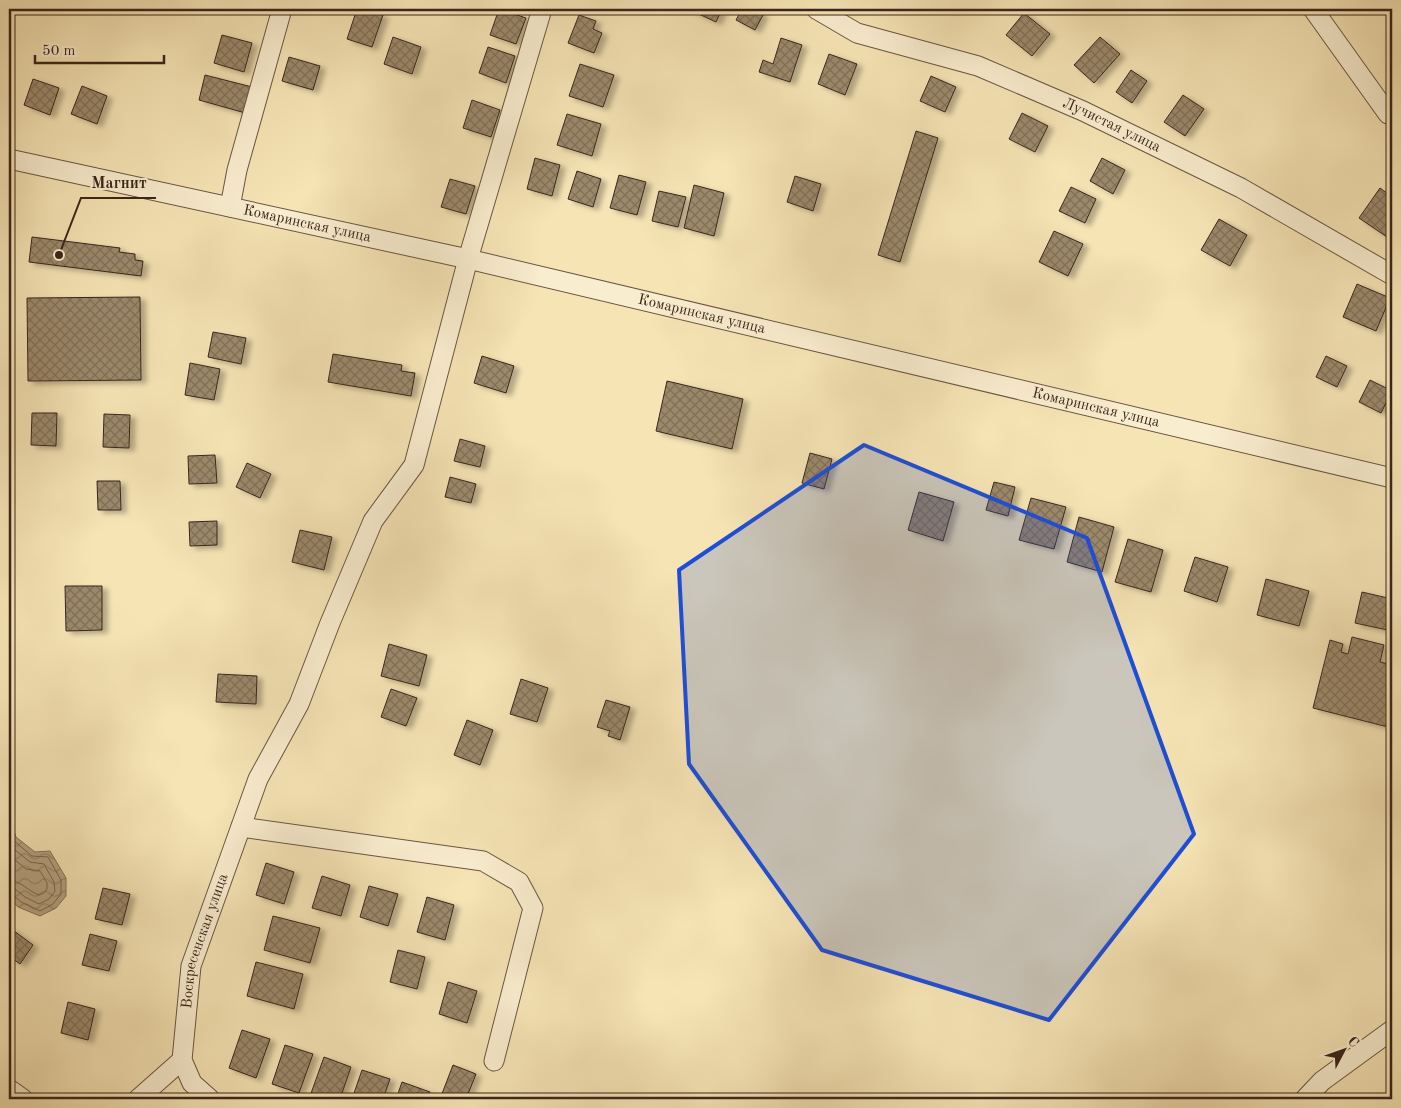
<svg xmlns="http://www.w3.org/2000/svg" width="1401" height="1108" font-family="'Old Standard TT',serif">
<style>
.water{fill:url(#water-waves);stroke:#847159}
.lines{fill:none;stroke-linecap:round;stroke-linejoin:round}
.shore{stroke:#78644e;stroke-width:1}
.building{fill:url(#building-cross-hatch);stroke:#3a261c;filter:url(#shadow)}
.minor-casing{stroke:#695642;stroke-width:21}
.minor{stroke:#f9edcf;stroke-width:19}
.marked{fill:#1d4ed8;fill-opacity:0.2;stroke:#1d4ed8;stroke-width:4;stroke-linejoin:round}
.labels{text-anchor:middle;dominant-baseline:central;stroke-width:4;stroke-linejoin:round;paint-order:stroke}
.street-label{font-size:15px;fill:#3a261c;stroke:#f9edcf}
.leader{fill:none;stroke:#3a261c;stroke-width:2}
.callout-dot{fill:#3a261c;stroke:#f9edcf;stroke-width:2}
.callout-label{font-size:16px;text-anchor:middle;font-weight:bold;fill:#3a261c;stroke:#f9edcf;stroke-width:4;stroke-linejoin:round;paint-order:stroke}
</style>
<defs>
<pattern id="water-waves" width="16" height="10" patternUnits="userSpaceOnUse" patternTransform="scale(1.25)"><rect width="16" height="10" fill="#b6a381"/><path d="M0 5q4-4 8 0t8 0" fill="none" stroke="#958569"/></pattern>
<pattern id="building-cross-hatch" width="8" height="8" patternUnits="userSpaceOnUse" patternTransform="scale(1.25)"><rect width="8" height="8" fill="#9c896c"/><path d="M0 0l8 8M0 8l8-8" fill="none" stroke="#807058"/></pattern>
<filter id="shadow"><feDropShadow dx="5.5" dy="3" stdDeviation="2.5" flood-color="#0004"/></filter>
</defs>
<rect width="100%" height="100%" fill="#f6e4b5"/>
<filter id="stains"><feTurbulence type="fractalNoise" baseFrequency=".004" numOctaves="4"/><feColorMatrix values="0 0 0 0 .2 0 0 0 0 .09 0 0 0 0 .02 0 0 0 .5 -.17"/></filter>
<radialGradient id="worn" r=".72"><stop offset=".6" stop-color="#630" stop-opacity="0"/><stop offset="1" stop-color="#630" stop-opacity=".3"/></radialGradient>
<path class="water" d="M9,818L16,837L35,852L50,851L66,878V896L56,908L40,916L18,907L9,897Z"/>
<g class="lines">
<path class="shore" d="M9,831L13,840L32,856L48,857L61,880V894L53,904L40,911L21,902L13,895L9,894
M9,845L30,862L44,864L54,882L55,891L49,899L39,904L25,897L15,889L9,888
M9,855L26,869L40,871L47,883V889L44,893L39,895C28,891 21,881 9,880"/>
</g>
<path class="building" d="M357,9H364L383,15L372,47L347,39Z
M499,9L526,18L516,44L490,35Z
M688,9H722L716,22Z
M742,9H761L759,13L763,15L755,30L736,20Z
M1024,13L1050,34L1032,56L1006,35Z
M579,15L596,21L593,29L602,33L594,53L568,43Z
M222,35L252,43L244,72L214,63Z
M393,37L421,47L412,74L384,64Z
M1100,37L1120,54L1094,83L1074,65Z
M781,38L802,45L790,82L759,72L763,60L773,64Z
M488,47L515,56L506,83L479,73Z
M829,54L857,64L845,95L818,84Z
M289,57L320,66L313,90L282,81Z
M580,64L614,75L603,107L569,96Z
M1131,70L1147,81L1132,103L1116,92Z
M205,75L256,88L249,114L199,100Z
M931,76L956,87L945,112L920,101Z
M33,79L59,88L50,115L24,105Z
M82,86L107,96L97,124L71,114Z
M1183,95L1204,109L1185,136L1164,122Z
M472,100L500,110L491,137L463,128Z
M1022,113L1048,126L1035,152L1009,139Z
M567,114L601,124L592,156L557,145Z
M916,131L938,138L900,262L878,255Z
M535,158L560,165L552,196L527,189Z
M1102,158L1125,170L1113,194L1090,181Z
M577,171L601,179L593,207L568,199Z
M619,175L646,182L637,215L610,208Z
M795,176L821,184L813,211L787,202Z
M450,179L475,186L466,214L441,207Z
M694,185L724,193L714,236L684,228Z
M1071,187L1096,199L1085,223L1059,211Z
M1380,188L1392,197V229L1387,237L1359,218Z
M659,191L686,197L678,227L652,221Z
M1219,219L1247,235L1230,266L1201,250Z
M1054,231L1083,244L1068,276L1039,262Z
M32,237L120,248L119,252L135,254V260L143,261L141,276L29,262Z
M1357,284L1390,298L1376,331L1343,317Z
M140,297L141,380L28,381L27,298Z
M213,332L246,338L241,364L208,357Z
M333,354L402,365L401,371L415,373L411,396L328,382Z
M482,356L514,366L506,393L474,383Z
M1326,356L1347,366L1337,387L1316,377Z
M190,363L220,369L214,400L185,395Z
M1370,380L1392,391L1381,413L1359,402Z
M667,381L743,399L732,449L656,431Z
M32,413H57L56,446L31,445Z
M104,414L130,415L129,448L103,447Z
M460,439L485,446L480,467L454,461Z
M810,453L832,459L824,489L802,483Z
M215,455L217,483L189,484L188,456Z
M247,463L271,474L260,498L236,487Z
M450,477L476,484L471,503L445,497Z
M97,481H120L121,510H98Z
M994,482L1015,487L1008,516L986,510Z
M919,492L954,502L943,541L908,530Z
M1031,498L1066,507L1054,549L1019,540Z
M1079,517L1114,527L1102,572L1067,562Z
M217,521V545L190,546L189,522Z
M300,530L332,537L324,570L292,562Z
M1128,539L1163,550L1151,592L1115,582Z
M1195,557L1228,567L1217,602L1184,591Z
M1266,579L1309,591L1299,626L1257,615Z
M65,586H102V630L66,631Z
M1362,592L1392,599V631L1355,623Z
M1352,637L1384,645L1380,662L1392,665V728L1313,708L1330,640L1343,644L1341,652L1348,654Z
M389,644L427,655L419,686L381,676Z
M218,674L257,676L256,704L216,702Z
M521,679L548,688L537,722L510,714Z
M391,689L417,698L406,726L381,717Z
M606,700L630,707L620,740L608,736L610,731L597,727Z
M467,720L493,730L480,765L454,755Z
M266,863L294,872L284,904L256,895Z
M322,876L350,885L341,916L312,908Z
M369,886L398,894L388,926L360,917Z
M103,888L130,894L122,925L95,919Z
M427,897L454,905L445,940L417,932Z
M273,916L320,928L310,963L264,950Z
M10,928L33,945L20,964L9,956V931Z
M90,934L117,941L109,971L82,965Z
M398,950L425,957L417,989L390,982Z
M256,962L303,974L294,1009L247,996Z
M448,982L477,991L467,1023L439,1014Z
M68,1002L95,1009L88,1040L61,1033Z
M242,1030L270,1039L256,1078L229,1068Z
M285,1045L313,1054L299,1093L272,1084Z
M324,1057L351,1067L340,1099H319L310,1096Z
M453,1065L476,1074L466,1099H440Z
M362,1070L390,1079L383,1099H352Z
M402,1082L430,1092L427,1099H396Z"/>
<g class="lines">
<defs>
<g id="minor">
<path id="s1" d="M816,9L857,33L978,66L1083,111L1241,188L1392,275"/>
<path d="M1313,9L1388,114L1392,112"/>
<path id="s2" d="M9,159L468,259L1392,478"/>
<path d="M230,207L237,170L282,9"/>
<path d="M241,827L483,861L519,882L533,908L494,1061"/>
<path d="M9,1089L23,1099"/>
<path d="M138,1099L182,1060"/>
<path id="s3" d="M210,1099L192,1083L182,1060L191,966L258,779L299,704L330,623L373,521L414,465L468,259L542,9"/>
<path d="M1305,1099L1322,1081L1392,1030"/>
</g>
</defs>
<use href="#minor" class="minor-casing"/>
<use href="#minor" class="minor"/>
</g>
<path class="marked" d="M864,445L1087,538L1194,834L1049,1020L822,950L689,764L679,570Z"/>
<g class="labels">
<g class="street-label">
<text stroke="none"><textPath href="#s1" startOffset="319">Лучистая улица</textPath></text>
<text stroke="none"><textPath href="#s2" startOffset="305">Комаринская улица</textPath></text>
<text stroke="none"><textPath href="#s2" startOffset="710">Комаринская улица</textPath></text>
<text stroke="none"><textPath href="#s2" startOffset="1115">Комаринская улица</textPath></text>
<text stroke="none"><textPath href="#s3" startOffset="171">Воскресенская улица</textPath></text>
</g>
</g>
<path class="leader" d="M59 255L81 198H156"/>
<circle class="callout-dot" cx="59" cy="255" r="5"/>
<g class="callout-label">
<text x="119" y="188">Магнит</text>
</g>
<rect width="1401" height="1108" fill="none" stroke="#f6e4b5" stroke-width="30"/>
<rect x="10" y="10" width="1381" height="1088" fill="none" stroke="#3a261c" stroke-width="2.5"/>
<rect x="15" y="15" width="1371" height="1078" fill="none" stroke="#3a261c"/>
<g transform="translate(1344 1050) rotate(49)" stroke="#f9edcf" stroke-width="4" paint-order="stroke">
<path d="M0-4L9 19L0 12L-9 19Z" fill="#3a261c"/>
<text y="-8" font-size="14" font-weight="bold" text-anchor="middle" fill="#3a261c">С</text>
</g>
<path d="M35 55v8h129v-8" fill="none" stroke="#3a261c" stroke-width="2.5"/>
<text x="42" y="55" font-size="15" fill="#3a261c" stroke="#f9edcf" stroke-width="4" paint-order="stroke">50 m</text>
<rect width="100%" height="100%" filter="url(#stains)"/>
<rect width="100%" height="100%" fill="url(#worn)"/>
</svg>
